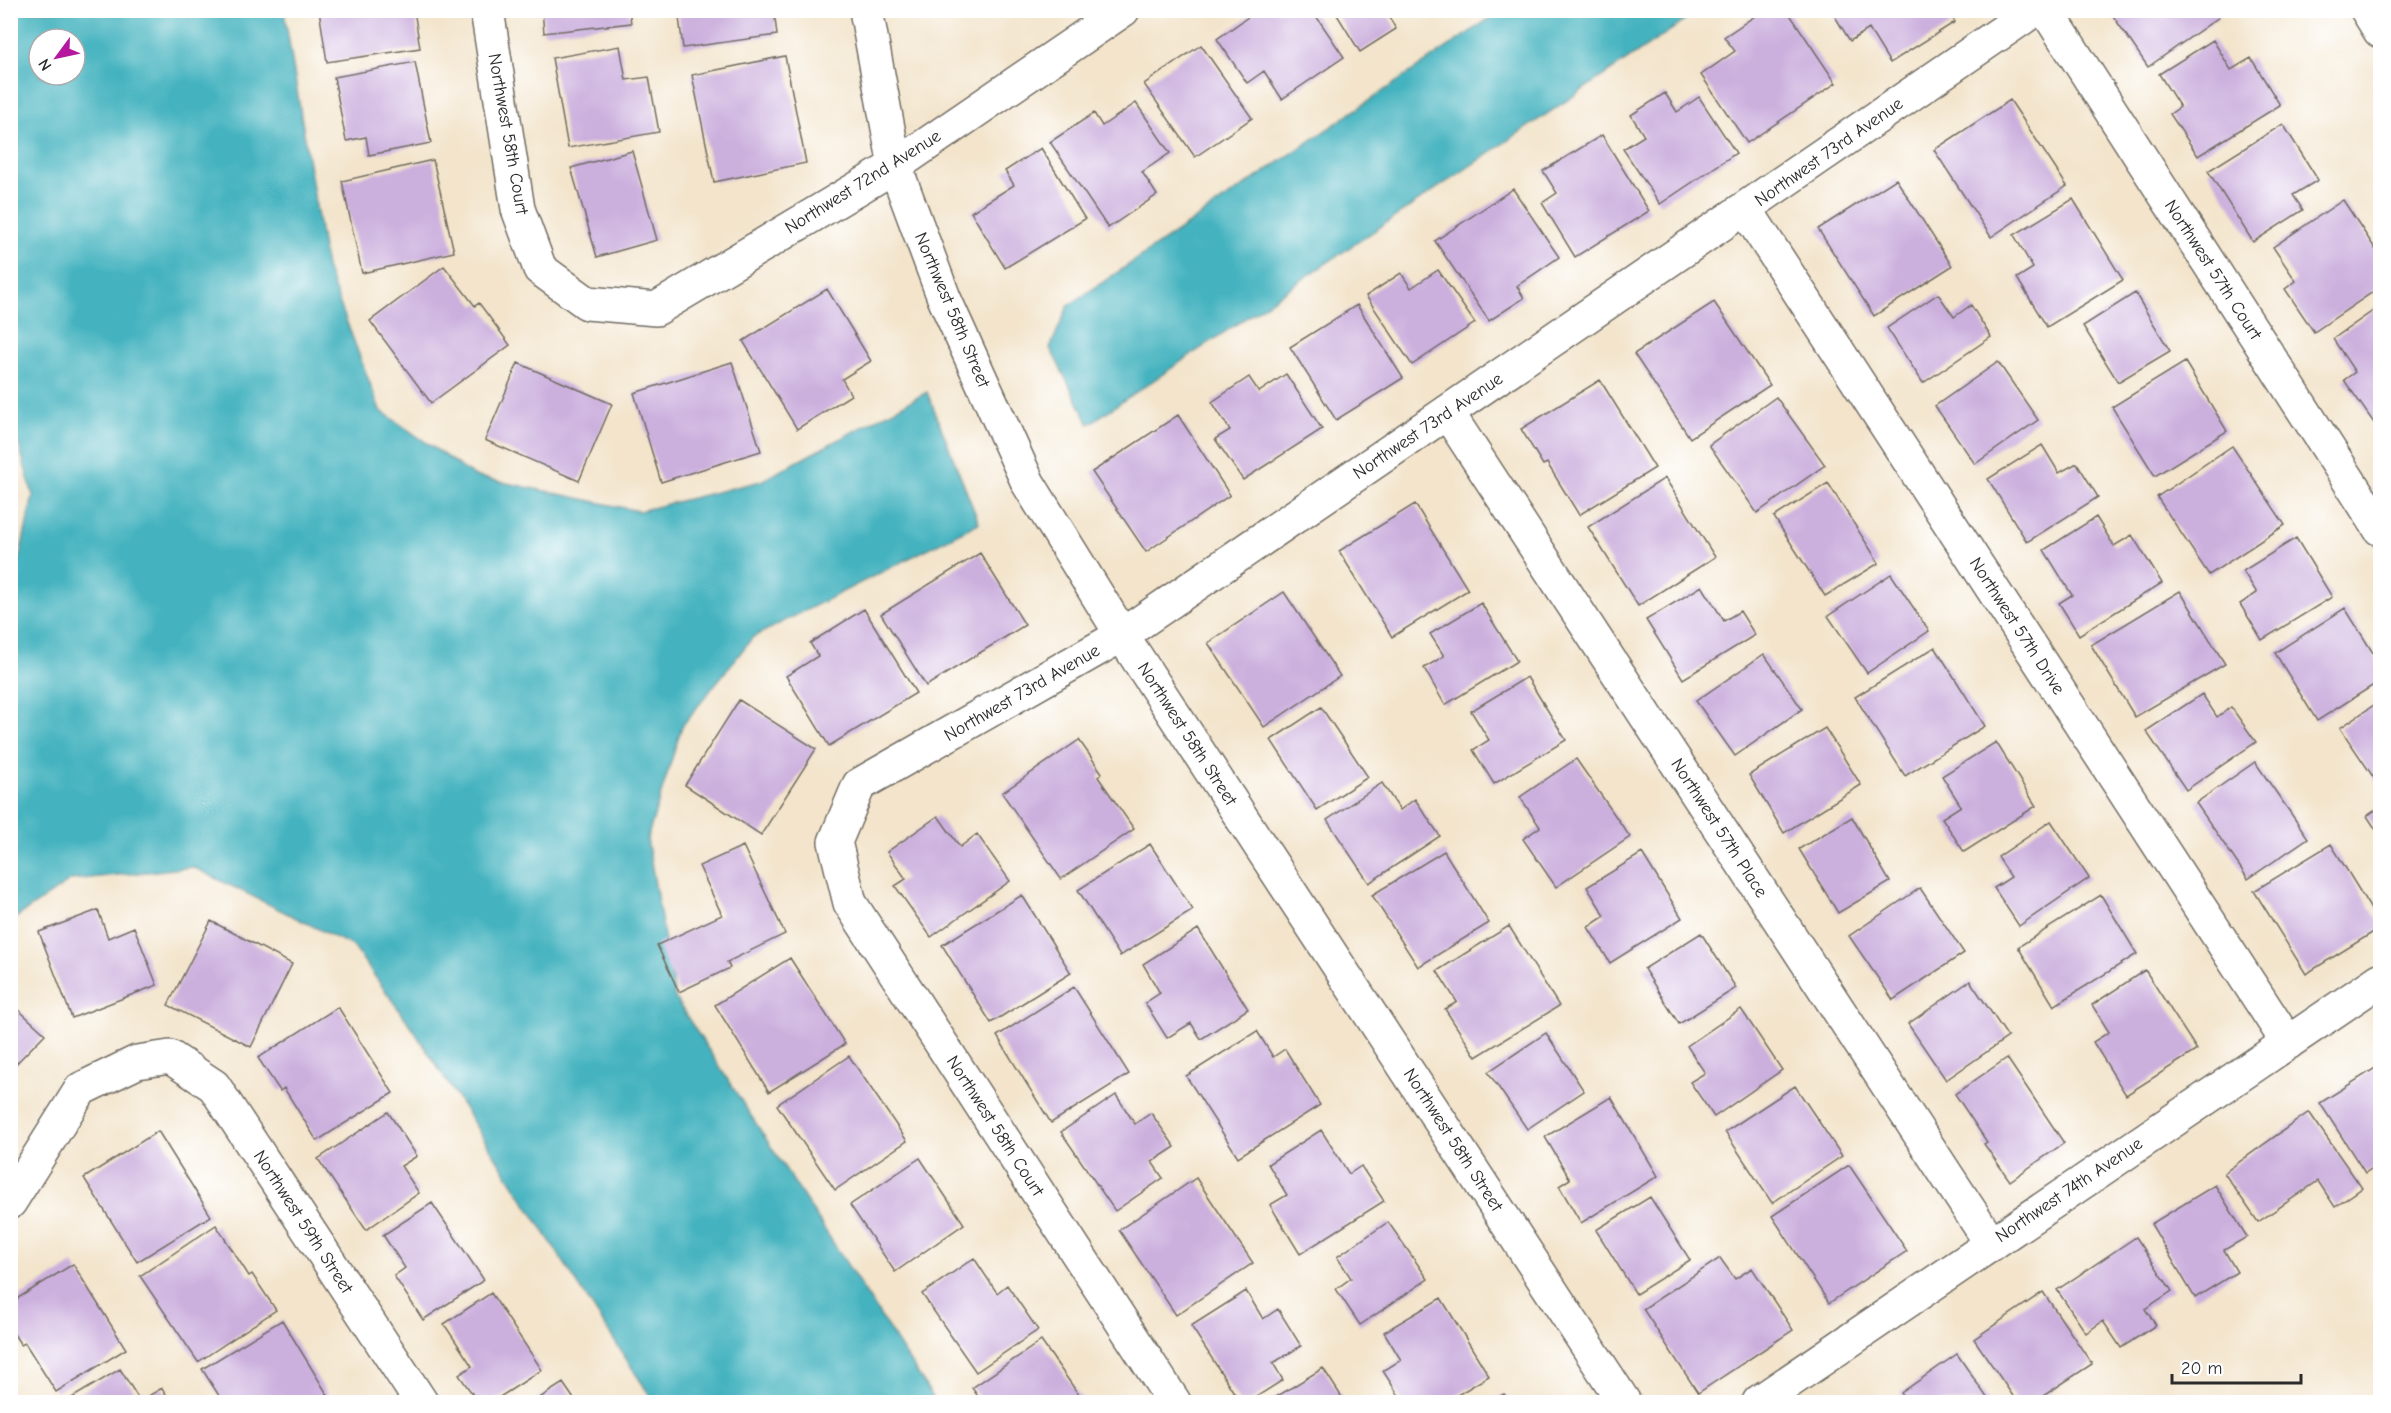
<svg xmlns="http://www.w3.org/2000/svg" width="2391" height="1413" font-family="'Comic Neue',sans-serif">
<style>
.water{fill:#44b3bf;stroke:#386f75;stroke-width:1.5;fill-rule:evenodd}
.building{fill:#cbafdd}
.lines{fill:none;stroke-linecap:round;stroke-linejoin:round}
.minor-casing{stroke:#716c63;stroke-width:36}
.minor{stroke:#fff;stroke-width:33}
.labels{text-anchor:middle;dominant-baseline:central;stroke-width:6;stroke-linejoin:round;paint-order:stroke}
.street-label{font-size:18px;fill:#2b2b2b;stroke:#fff}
</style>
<rect width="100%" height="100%" fill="#fff"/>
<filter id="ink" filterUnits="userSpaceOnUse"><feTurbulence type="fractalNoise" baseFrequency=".0167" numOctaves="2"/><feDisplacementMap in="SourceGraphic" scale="12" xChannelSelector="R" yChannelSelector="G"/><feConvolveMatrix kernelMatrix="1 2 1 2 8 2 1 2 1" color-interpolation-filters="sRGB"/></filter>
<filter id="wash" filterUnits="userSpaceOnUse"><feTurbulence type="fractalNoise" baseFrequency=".008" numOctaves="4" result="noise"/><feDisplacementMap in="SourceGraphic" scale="24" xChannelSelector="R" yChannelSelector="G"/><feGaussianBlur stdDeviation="1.35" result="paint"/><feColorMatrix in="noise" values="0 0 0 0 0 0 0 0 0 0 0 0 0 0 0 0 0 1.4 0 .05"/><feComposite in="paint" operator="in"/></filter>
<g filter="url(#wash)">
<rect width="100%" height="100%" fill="#f3e4cb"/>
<path class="water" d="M1502,10L1699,11L1089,424L1050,348L1068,306Z
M11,11H284L326,267L380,410L474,476L639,511L761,481L927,392L979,523L753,637L682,726L647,839L675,998L936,1402H654L413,1029L353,946L193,867L71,880L11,921V596L33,496L11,416ZM39,39H75V75H39Z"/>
<g id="blocks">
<path class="building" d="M319,10H414L420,48L327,62Z
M542,10H629L631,23L544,33Z
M678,10H774L777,35L683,48Z
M1258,10H1312L1344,57L1282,99L1264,71L1247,83L1217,39Z
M1334,10H1385L1396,29L1360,52Z
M1764,10H1787L1836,83L1747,143L1701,75L1735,51L1724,37Z
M1831,10H1948L1955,22L1890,63L1869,29L1850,41Z
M2109,10H2214L2219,17L2148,67Z
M2213,40L2231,70L2251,58L2280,105L2198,156L2170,114L2180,107L2159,74Z
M1201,45L1252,118L1195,157L1144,84Z
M620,46L626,80L649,77L659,132L568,148L552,58Z
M785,56L806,163L714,182L692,75Z
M415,62L431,143L369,155L366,137L346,141L334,77Z
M1665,93L1677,112L1699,97L1736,153L1660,204L1623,149L1644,136L1631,115Z
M2010,100L2067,186L1991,237L1934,150Z
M1136,103L1170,153L1142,172L1157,195L1108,228L1050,142L1094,113L1102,126Z
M2283,124L2318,180L2293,195L2303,210L2253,242L2208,171Z
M1602,135L1649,211L1575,257L1542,203L1557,193L1543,171Z
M1041,148L1085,219L1005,268L971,212L1014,185L1005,171Z
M632,151L657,240L597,257L571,168Z
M433,160L454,252L362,273L342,181Z
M1896,179L1952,266L1874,316L1818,229Z
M1513,189L1559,257L1517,286L1524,298L1489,321L1435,241Z
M2073,199L2123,280L2047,327L2017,278L2033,268L2014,235Z
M2343,200L2380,256V287L2314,332L2285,289L2296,281L2273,247Z
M444,266L475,306L479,303L510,345L431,403L370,321Z
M1438,270L1475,323L1412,365L1366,296L1401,273L1411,288Z
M827,289L871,361L842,379L851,395L797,429L743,341Z
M2135,293L2170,351L2118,382L2083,326Z
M1938,294L1954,317L1971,305L1991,337L1923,383L1887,328Z
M1714,302L1770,385L1690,438L1634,354Z
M1357,305L1403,378L1336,420L1290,347Z
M2380,306V419L2374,423L2344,380L2355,372L2333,339Z
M732,362L761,451L661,482L634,393Z
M1998,362L2038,420L1975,464L1935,406Z
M2185,362L2227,431L2155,476L2112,407Z
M518,363L612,404L579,481L485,440Z
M1286,374L1322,429L1243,480L1215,439L1230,430L1212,402L1249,377L1259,392Z
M1600,380L1655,468L1579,515L1547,463L1543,465L1521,429Z
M1776,397L1825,465L1757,513L1709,445Z
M1178,415L1230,495L1146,552L1092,472Z
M2042,445L2059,473L2077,463L2098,497L2027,542L1988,479Z
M2232,446L2285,525L2209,575L2157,497Z
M1665,478L1715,557L1638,606L1588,527Z
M1828,483L1879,563L1825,596L1774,517Z
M1415,504L1468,590L1392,637L1339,551Z
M2096,517L2114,546L2132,535L2162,583L2079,635L2059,603L2072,595L2044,550Z
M2296,538L2332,597L2262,640L2240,604L2257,593L2243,571Z
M980,553L1025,625L926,686L881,614Z
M1891,574L1929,631L1867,673L1828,616Z
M1702,586L1724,621L1740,611L1755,635L1683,679L1646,620Z
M2180,591L2225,664L2135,717L2091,645Z
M1284,592L1340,676L1264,727L1208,643Z
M1481,603L1517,661L1445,705L1424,668L1444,656L1430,634Z
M2345,608L2380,664V681L2317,721L2275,653Z
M864,609L916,693L829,746L786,676L818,656L810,643Z
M1935,647L1985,726L1905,776L1855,697Z
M1764,654L1802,709L1735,756L1696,701Z
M1527,677L1566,740L1494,784L1473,750L1489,740L1471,711Z
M2202,694L2217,717L2231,707L2256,742L2186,790L2146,731Z
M739,700L816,749L761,835L685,785Z
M2380,701V787L2340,728Z
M1321,707L1368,777L1317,810L1271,740Z
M1825,728L1861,785L1784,833L1749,775Z
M1079,740L1102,773L1098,777L1134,829L1061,879L1002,793Z
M1996,742L2036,806L1964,852L1942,818L1961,806L1942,776Z
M1576,759L1630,837L1556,887L1523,839L1540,827L1520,797Z
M2255,762L2308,838L2248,879L2196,803Z
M1382,783L1400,810L1415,799L1440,836L1369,883L1327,820Z
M2380,807V836L2367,816Z
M938,816L960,847L977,834L1010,881L931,937L895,886L906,879L887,852Z
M1852,817L1890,882L1838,913L1799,849Z
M2051,821L2089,878L2019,926L1994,888L2011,877L1998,857Z
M1150,844L1193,910L1120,956L1078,890Z
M2331,844L2380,924V928L2306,974L2254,891Z
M743,846L785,934L727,962L730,968L679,992L657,945L722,915L699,866Z
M1444,851L1489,923L1418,967L1372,895Z
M1642,853L1682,918L1610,963L1588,927L1605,916L1587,887Z
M1920,888L1964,953L1893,1000L1849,936Z
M1022,895L1071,973L991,1023L942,945Z
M2101,895L2137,954L2054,1006L2018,947Z
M98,910L108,938L134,927L157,985L72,1018L39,932Z
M211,921L292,964L251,1047L168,1005Z
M1509,926L1559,1006L1476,1057L1445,1009L1457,1002L1437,971Z
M1198,929L1248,1009L1201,1039L1191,1023L1167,1038L1145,1003L1160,993L1143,964Z
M1701,933L1736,988L1679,1024L1644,969Z
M790,958L845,1044L769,1092L715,1005Z
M2145,970L2197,1050L2126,1095L2093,1042L2109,1032L2092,1005Z
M1970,981L2008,1037L1946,1080L1908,1024Z
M1074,987L1129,1074L1051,1123L997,1036Z
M10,1002L45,1034L10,1070Z
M338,1007L393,1093L317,1141L284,1088L280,1091L258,1058Z
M1741,1009L1782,1070L1714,1117L1690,1082L1705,1073L1687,1046Z
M1257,1031L1273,1057L1285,1049L1320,1105L1238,1157L1186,1076Z
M1546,1033L1584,1091L1527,1129L1488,1072Z
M849,1056L907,1141L835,1190L777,1105Z
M2007,1058L2064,1143L2010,1181L1984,1144L1987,1142L1955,1094Z
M2380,1065V1163L2365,1173L2320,1103Z
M1795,1086L1842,1156L1772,1203L1725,1132Z
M1116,1095L1135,1124L1151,1113L1175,1147L1152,1162L1163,1178L1115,1211L1061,1132Z
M1611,1097L1658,1176L1581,1223L1559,1186L1570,1179L1545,1137Z
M388,1112L417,1156L401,1166L419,1193L366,1230L318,1159Z
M2309,1112L2362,1188L2335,1207L2318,1181L2258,1222L2224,1173Z
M1321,1130L1349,1174L1361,1166L1384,1201L1300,1254L1270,1205L1287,1195L1268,1164Z
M158,1131L211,1216L137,1262L84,1178Z
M920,1158L964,1224L895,1272L850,1205Z
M1849,1165L1907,1251L1829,1303L1772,1216Z
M1196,1178L1253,1263L1176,1315L1119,1230Z
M2215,1185L2247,1237L2224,1250L2237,1272L2195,1298L2151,1224Z
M1650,1197L1690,1260L1636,1294L1596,1230Z
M432,1203L484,1280L423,1320L394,1276L405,1268L383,1235Z
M1388,1222L1428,1279L1360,1325L1336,1289L1351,1278L1337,1257Z
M216,1225L249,1276L252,1274L276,1310L198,1362L140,1276Z
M2136,1237L2172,1291L2145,1309L2156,1325L2121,1348L2103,1321L2086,1333L2057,1290Z
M974,1258L997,1293L1007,1285L1038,1330L976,1372L922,1294Z
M1720,1258L1735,1279L1752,1268L1793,1330L1698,1393L1643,1309Z
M73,1264L126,1349L56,1392L25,1343L21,1345L10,1328V1303Z
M1246,1291L1263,1319L1278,1309L1301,1346L1273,1363L1283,1380L1248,1402H1240L1191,1326Z
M2043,1292L2092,1364L2034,1402H2017L1974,1339Z
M491,1293L542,1370L492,1402H478L459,1375L472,1366L444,1324Z
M1441,1298L1489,1376L1446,1402H1403L1383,1371L1401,1360L1384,1332Z
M282,1320L332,1402H223L202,1369Z
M1041,1341L1084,1402H982L972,1388Z
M1957,1354L1990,1402H1907L1901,1393Z
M1323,1368L1345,1402H1268Z
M120,1369L140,1401L162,1388L171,1402H65Z
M563,1383L576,1402H533Z
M1504,1394L1510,1402H1490Z"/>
</g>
</g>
<g filter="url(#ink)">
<use href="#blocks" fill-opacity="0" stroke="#716c63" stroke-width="1.5"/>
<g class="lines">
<defs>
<path id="minor" d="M487,10L518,209L540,269L587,303L656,309L895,166L1123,10
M866,10L895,166L944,298L1028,483L1122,635L1624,1402
M2046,10L2380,529
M2367,10L2380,31
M1746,210L2288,1043
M1447,412L1991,1243
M10,1202L81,1089L137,1062L170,1057L214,1086L421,1402
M1174,1402L850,903L835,842L859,785L1122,635L2034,10
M1759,1402L2380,980"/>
</defs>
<use href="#minor" class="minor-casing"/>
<use href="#minor" class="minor"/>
</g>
</g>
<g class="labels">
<g class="street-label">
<text transform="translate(508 134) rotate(80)">Northwest 58th Court</text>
<text transform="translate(1829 152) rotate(-35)">Northwest 73rd Avenue</text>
<text transform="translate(863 182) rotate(-32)">Northwest 72nd Avenue</text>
<text transform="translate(2213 270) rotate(57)">Northwest 57th Court</text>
<text transform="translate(952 310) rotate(67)">Northwest 58th Street</text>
<text transform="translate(1428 426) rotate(-34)">Northwest 73rd Avenue</text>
<text transform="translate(2017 626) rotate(57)">Northwest 57th Drive</text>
<text transform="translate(1022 693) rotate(-30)">Northwest 73rd Avenue</text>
<text transform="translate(1187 734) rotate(57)">Northwest 58th Street</text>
<text transform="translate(1719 828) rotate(57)">Northwest 57th Place</text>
<text transform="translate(995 1126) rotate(57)">Northwest 58th Court</text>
<text transform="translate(1453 1140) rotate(57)">Northwest 58th Street</text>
<text transform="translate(2069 1190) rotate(-34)">Northwest 74th Avenue</text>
<text transform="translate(303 1222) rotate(57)">Northwest 59th Street</text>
</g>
</g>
<rect width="2391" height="1413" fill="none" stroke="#fff" stroke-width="36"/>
<g transform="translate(57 57) rotate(237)"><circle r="28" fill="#ffffff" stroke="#aaaaaa" stroke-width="1.5"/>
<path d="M0-4.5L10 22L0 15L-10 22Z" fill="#b5179e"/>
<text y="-9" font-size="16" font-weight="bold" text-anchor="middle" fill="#2b2b2b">N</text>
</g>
<path d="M2172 1374v9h129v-9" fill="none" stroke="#2b2b2b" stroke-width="3"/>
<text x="2181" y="1374" font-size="18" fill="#2b2b2b" stroke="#ffffff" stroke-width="4.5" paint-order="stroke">20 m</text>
</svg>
